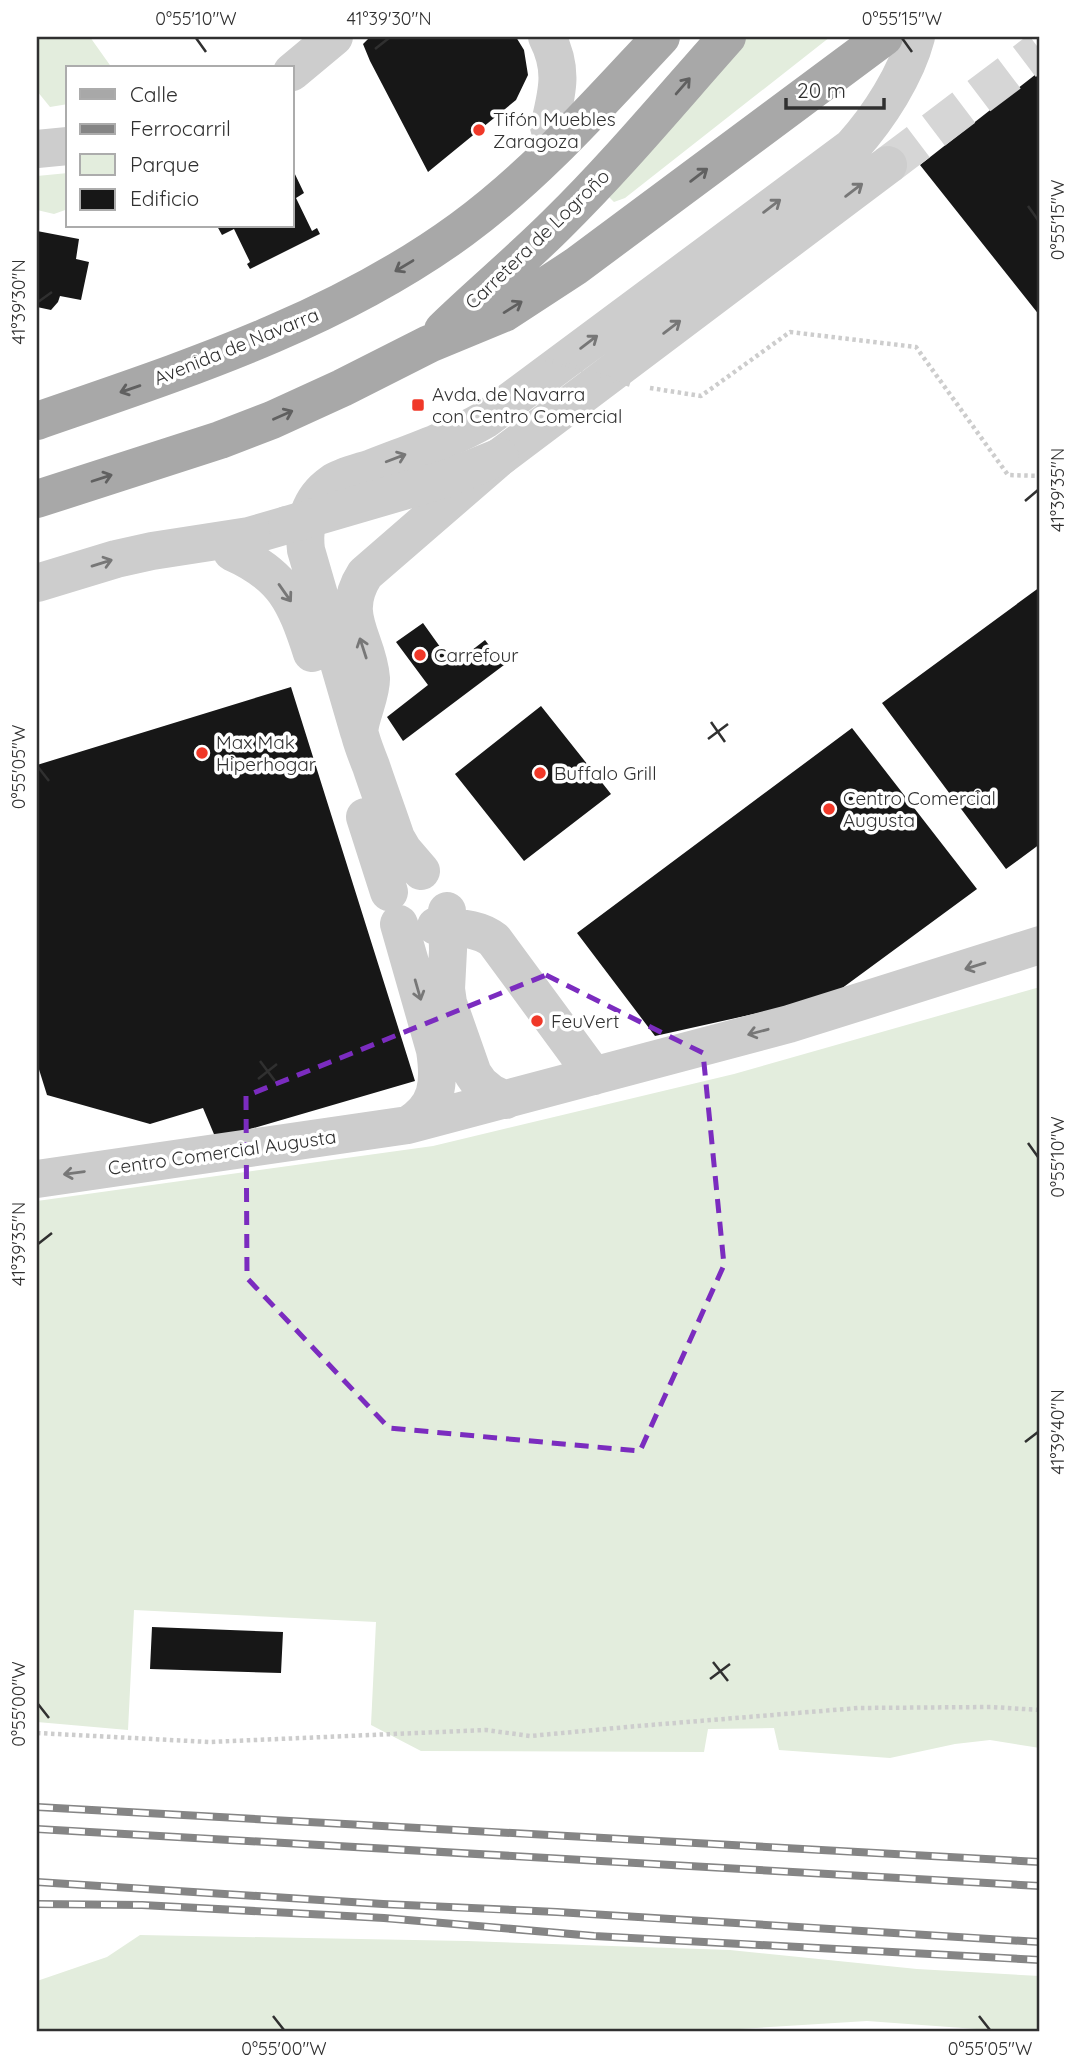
<svg xmlns="http://www.w3.org/2000/svg" width="1077" height="2068" font-family="Quicksand,sans-serif">
<style>
.green{fill:#e3eddd}
.building{fill:#171717}
.lines{fill:none;stroke-linecap:round;stroke-linejoin:round}
.minor-tunnel{stroke:#d6d6d6;stroke-width:38;stroke-dasharray:38 19;stroke-linecap:butt}
.path{stroke:#cdcdcd;stroke-width:4.5;stroke-dasharray:3.5 3.5;stroke-linecap:butt}
.minor{stroke:#cdcdcd;stroke-width:38}
.major{stroke:#a8a8a8;stroke-width:38}
.rail-casing{stroke:#858585;stroke-width:8}
.rail{stroke:#fff;stroke-width:5;stroke-dasharray:16;stroke-linecap:butt}
.path-bridge{stroke:#cdcdcd;stroke-width:4.5;stroke-dasharray:3.5 3.5;stroke-linecap:butt}
.minor-bridge{stroke:#cdcdcd;stroke-width:38}
.oneway{stroke:#606060}
.oneway2{stroke:#777}
.marked{fill:none;stroke:#7b2cbf;stroke-width:5;stroke-dasharray:14 9;stroke-linejoin:round}
.ticks{fill:none;stroke:#303030;stroke-width:2.5}
.poi-dot{fill:#f03828;stroke:#fff;stroke-width:2.5}
.labels{text-anchor:middle;dominant-baseline:central;stroke-width:7;stroke-linejoin:round;paint-order:stroke}
.poi-label{font-size:19px;fill:#303030;stroke:#fff;text-anchor:start}
.street-label{font-size:19px;fill:#303030;stroke:#fff}
.neatline{fill:none;stroke:#303030;stroke-width:2.5}
.ticks-label{font-size:18px;text-anchor:middle;fill:#303030}
</style>
<rect width="100%" height="100%" fill="#fff"/>
<path class="green" d="M37,37H90L112,68H68V104L50,107L37,91Z
M740,37H830L625,198L614,202L609,197Z
M68,173V209L54,214L37,210V176Z
M1040,987V1748L990,1740L955,1744L890,1758L779,1750L774,1728L708,1729L704,1752L421,1751L371,1725L376,1622L134,1610L128,1730L37,1722V1201L433,1146L734,1074Z
M140,1935L467,1941L730,1950L917,1969L1040,1976V2031H1004L867,2021L706,2031H37V1981L107,1957Z"/>
<path class="building" d="M370,37H516L524,50L528,75L516,100L428,172L370,61L363,44Z
M1040,71V316L920,165Z
M292,168L304,193L296,198L312,231L317,228L320,234L250,269L247,264L250,262L234,229L222,235L217,226H292Z
M37,231L79,239L76,259L89,262L81,300L60,296L58,302L51,310L37,307Z
M1040,587V844L1006,869L882,703Z
M423,623L453,665L485,640L504,665L403,741L387,717L428,685L396,642Z
M291,687L415,1081L216,1139L203,1108L150,1124L47,1095L37,1063V765Z
M541,706L611,794L524,861L455,774Z
M852,728L977,889L830,997L655,1036L577,933Z
M152,1627L283,1632L281,1673L150,1669Z"/>
<g class="lines">
<path class="minor-tunnel" d="M888,165L1040,50"/>
<path class="path" d="M650,388L701,396L790,332L916,347L1008,475L1040,476
M37,1733L209,1742L486,1730L530,1736L638,1726L858,1708L991,1707L1040,1710"/>
<path class="minor" d="M547,37C564,70 557,93 549,127
M292,72L334,37
M37,149L68,146
M232,552C284,575 295,601 312,653
M37,583L116,559L152,551L249,536L287,525
M359,732L306,550C303,524 309,499 332,483C342,476 360,472 372,468C410,453 450,440 486,419L852,147C879,117 906,75 916,37
M365,817L389,892
M421,871L403,850L396,838C388,814 379,790 371,766C367,756 363,746 360,735C357,722 372,695 371,678C368,638 338,616 365,574L500,457L888,165
M447,911L448,950L446,989L448,1003L473,1074L480,1084L491,1093L506,1100
M399,924L435,1050C440,1083 438,1107 408,1125
M436,926C455,928 478,927 494,940L594,1076
M37,1179L408,1125L789,1024L1040,945"/>
<path class="major" d="M443,330C480,294 520,261 557,224C617,165 671,100 727,37
M37,421C184,370 335,322 462,229C537,174 598,104 661,37
M37,499L220,440L272,420L342,388L429,344L504,313L576,266L884,37"/>
<defs>
<path id="rail" d="M37,1807L1040,1862
M37,1829L1040,1886
M37,1882L383,1904L557,1912L1040,1942
M37,1904L142,1905L384,1918L594,1936L1040,1960"/>
</defs>
<use href="#rail" class="rail-casing"/>
<use href="#rail" class="rail"/>
<path class="path-bridge" d="M546,359L631,385"/>
<path class="minor-bridge" d="M287,525L448,478L500,457"/>
</g>
<defs><path id="oneway-shaft" d="M-6 0H5M1.5-3L5.5 0L1.5 3" fill="none" stroke-width="1.6" stroke-linecap="round" stroke-linejoin="round" transform="scale(1.75)"/></defs>
<g class="oneway">
<use href="#oneway-shaft" transform="translate(683 86) rotate(-49)"/>
<use href="#oneway-shaft" transform="translate(699 175) rotate(-37)"/>
<use href="#oneway-shaft" transform="translate(404 266) rotate(149)"/>
<use href="#oneway-shaft" transform="translate(513 307) rotate(-32)"/>
<use href="#oneway-shaft" transform="translate(130 389) rotate(161)"/>
<use href="#oneway-shaft" transform="translate(283 415) rotate(-24)"/>
<use href="#oneway-shaft" transform="translate(102 478) rotate(-18)"/>
</g>
<g class="oneway2">
<use href="#oneway-shaft" transform="translate(854 190) rotate(-37)"/>
<use href="#oneway-shaft" transform="translate(772 206) rotate(-37)"/>
<use href="#oneway-shaft" transform="translate(672 327) rotate(-37)"/>
<use href="#oneway-shaft" transform="translate(589 342) rotate(-37)"/>
<use href="#oneway-shaft" transform="translate(396 458) rotate(-21)"/>
<use href="#oneway-shaft" transform="translate(102 563) rotate(-17)"/>
<use href="#oneway-shaft" transform="translate(285 593) rotate(55)"/>
<use href="#oneway-shaft" transform="translate(363 648) rotate(-108)"/>
<use href="#oneway-shaft" transform="translate(975 966) rotate(163)"/>
<use href="#oneway-shaft" transform="translate(418 990) rotate(74)"/>
<use href="#oneway-shaft" transform="translate(758 1032) rotate(165)"/>
<use href="#oneway-shaft" transform="translate(74 1173) rotate(172)"/>
</g>
<path class="marked" d="M546,975L703,1053L724,1265L640,1451L389,1428L247,1278L246,1096Z"/>
<path class="ticks" d="M196,38L206,52M902,38L912,52M375,49L389,38M1028,206L1038,220M38,302L52,292M1025,501L1038,490M711,722L725,742M708,739L728,724M38,767L49,781M260,1061L275,1081M258,1079L277,1064M1028,1143L1038,1157M38,1244L52,1233M1025,1442L1038,1432M713,1662L728,1681M710,1679L730,1664M38,1704L49,1718M273,2016L284,2030M979,2016L990,2030"/>
<g class="poi-dot">
<circle cx="479" cy="130" r="7"/>
<rect x="411" y="398" width="14" height="14" rx="3.5"/>
<circle cx="420" cy="655" r="7"/>
<circle cx="202" cy="753" r="7"/>
<circle cx="540" cy="773" r="7"/>
<circle cx="829" cy="809" r="7"/>
<circle cx="537" cy="1021" r="7"/>
</g>
<g class="labels">
<g class="poi-label">
<text x="493" y="119">Tifón Muebles<tspan x="493" dy="22">Zaragoza</tspan></text>
<text x="432" y="394">Avda. de Navarra<tspan x="432" dy="22">con Centro Comercial</tspan></text>
<text x="434" y="655">Carrefour</text>
<text x="216" y="742">Max Mak<tspan x="216" dy="22">Hiperhogar</tspan></text>
<text x="554" y="773">Buffalo Grill</text>
<text x="843" y="798">Centro Comercial<tspan x="843" dy="22">Augusta</tspan></text>
<text x="551" y="1021">FeuVert</text>
</g>
<g class="street-label">
<text transform="translate(537 239) rotate(-44)">Carretera de Logroño</text>
<text transform="translate(236 346) rotate(-22)">Avenida de Navarra</text>
<text transform="translate(222 1152) rotate(-8)">Centro Comercial Augusta</text>
</g>
</g>
<rect width="1077" height="2068" fill="none" stroke="#ffffff" stroke-width="77"/>
<rect x="66" y="66" width="228" height="161" fill="#ffffff" stroke="#acacac" stroke-width="2"/>
<rect x="80" y="89" width="35" height="10" fill="#a8a8a8" stroke="#acacac" stroke-width="2"/>
<text x="130" y="102" font-size="21" fill="#303030">Calle</text>
<rect x="80" y="124" width="35" height="10" fill="#858585" stroke="#acacac" stroke-width="2"/>
<text x="130" y="136" font-size="21" fill="#303030">Ferrocarril</text>
<rect x="80" y="154" width="35" height="21" fill="#e3eddd" stroke="#acacac" stroke-width="2"/>
<text x="130" y="172" font-size="21" fill="#303030">Parque</text>
<rect x="80" y="189" width="35" height="21" fill="#171717" stroke="#acacac" stroke-width="2"/>
<text x="130" y="206" font-size="21" fill="#303030">Edificio</text>
<path d="M786 98v10h98v-10" fill="none" stroke="#303030" stroke-width="3.5"/>
<text x="797" y="98" font-size="21" fill="#303030" stroke="#ffffff" stroke-width="5" paint-order="stroke">20 m</text>
<rect x="38" y="38" width="1000" height="1992" class="neatline"/>
<g class="ticks-label">
<text x="196" y="25">0°55'10"W</text>
<text x="389" y="25">41°39'30"N</text>
<text x="902" y="25">0°55'15"W</text>
<text transform="translate(1058 220) rotate(-90)" y="6">0°55'15"W</text>
<text transform="translate(19 302) rotate(-90)" y="6">41°39'30"N</text>
<text transform="translate(1058 490) rotate(-90)" y="6">41°39'35"N</text>
<text transform="translate(19 767) rotate(-90)" y="6">0°55'05"W</text>
<text transform="translate(1058 1157) rotate(-90)" y="6">0°55'10"W</text>
<text transform="translate(19 1244) rotate(-90)" y="6">41°39'35"N</text>
<text transform="translate(1058 1432) rotate(-90)" y="6">41°39'40"N</text>
<text transform="translate(19 1704) rotate(-90)" y="6">0°55'00"W</text>
<text x="284" y="2055">0°55'00"W</text>
<text x="990" y="2055">0°55'05"W</text>
</g>
</svg>
